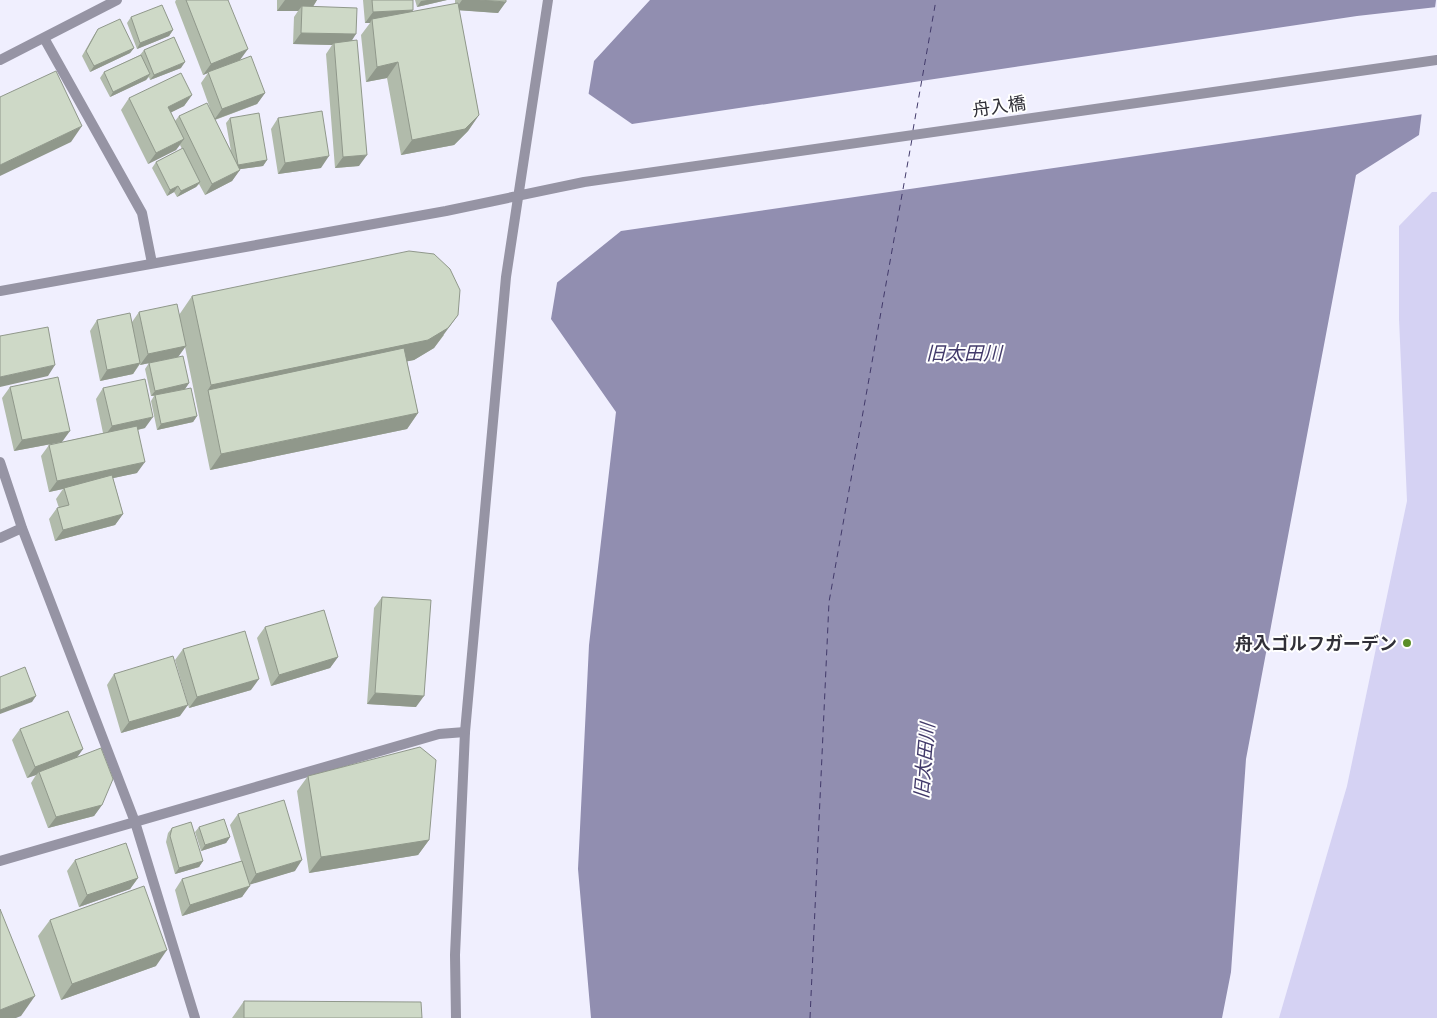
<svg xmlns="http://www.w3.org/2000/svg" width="1437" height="1018" font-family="'IBM Plex Sans','Noto Sans JP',sans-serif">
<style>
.green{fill:#d5d2f3}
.water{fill:#918eb0}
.pier{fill:#f0effe}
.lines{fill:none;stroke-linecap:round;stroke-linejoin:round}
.ferry{stroke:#423a6a;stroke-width:1;stroke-dasharray:6 5;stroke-linecap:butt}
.minor{stroke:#9694a4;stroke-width:10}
.tertiary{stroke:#9694a4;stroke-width:10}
.wall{fill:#b1bbab}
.shaded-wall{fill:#90988b}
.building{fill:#ced9c7;stroke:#90988b}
.poi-dot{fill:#5a8e27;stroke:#fff;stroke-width:2}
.labels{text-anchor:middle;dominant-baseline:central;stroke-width:4;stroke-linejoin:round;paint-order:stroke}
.street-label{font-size:18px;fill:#313038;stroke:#fff}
.poi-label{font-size:18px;font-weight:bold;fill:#313038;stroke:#fff;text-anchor:end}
.water-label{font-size:19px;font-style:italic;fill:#423a6a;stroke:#fff}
</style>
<rect width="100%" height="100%" fill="#f0effe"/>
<path class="green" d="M1432,192H1437V1018H1279L1347,786L1407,501L1399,319V226Z"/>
<path class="water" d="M650,0H1436L1419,135L1356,175L1246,759L1231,972L1222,1018H591L578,869L589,645L616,412L551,319L594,61Z"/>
<path class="pier" d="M1437,7L1424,114L621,231L554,285L586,92L632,124L1357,16Z"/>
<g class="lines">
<path class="ferry" d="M913,130L936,0
M810,1018L829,602L912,139"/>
<path class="minor" d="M44,38L142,213L152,263
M0,60L117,0
M0,462L22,528L135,822L195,1018
M0,538L22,528
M0,861L439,734L465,732"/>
<path class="tertiary" d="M0,291L446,211L584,182L1437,60
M456,1018L455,955L465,732L506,277L548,0"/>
</g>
<path class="wall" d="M176,0H228L240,60L265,93L257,104L215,120L231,151L226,123L230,118L267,160L263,166L240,169L232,181L205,195L199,184L196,187L177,197L174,192L167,196L152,168L156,162L182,149L180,145L176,150L148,164L121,110L129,98L192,95L184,106L171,112L175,121L179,116L212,114L201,83L208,73L203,75L175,2Z
M277,0H317L313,7L352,41L359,166L335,168L326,54L332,45L293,44L294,17L298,11H277Z
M363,0H413L412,12L455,4V0H506L498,13L459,10L479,115L468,131L454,145L401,155L387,78L366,82L361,35L370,23H365Z
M415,0H447L417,7Z
M131,17L173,30L169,36L137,49L127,23Z
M98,29L134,48L130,53L90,72L82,56L94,35Z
M144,50L181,68L150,80L149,77L146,80L110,97L100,78L104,72L140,55Z
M278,118L321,168L278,174L271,129Z
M192,296L444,335L434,348L414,360L407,361L418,413L407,429L210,470L185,347L178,357L140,365V364L133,374L100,381L90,331L97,320L132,322L139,312L179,315Z
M149,363L189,383L185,389L197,416L193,422L157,430L151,401L154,396H151L145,369Z
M10,387L62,442L14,451L2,398Z
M103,388L145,428L138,430L137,473L113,478L123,514L115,525L55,541L49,519L57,508H59L56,499L63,489L49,492L41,456L49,445L103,433L96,399Z
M382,597L416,707L367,704L374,608Z
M265,627L338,657L330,668L271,686L257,638Z
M183,649L251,690L189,708L175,660Z
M114,674L180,716L121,733L107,685Z
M20,729L83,749L77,757L102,805L94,816L48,828L31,783L36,775L27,778L12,740Z
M308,776L429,840L418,855L309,873L297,791Z
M238,814L295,871L249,884L242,897L182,916L175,890L182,879L241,861L230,825Z
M199,827L230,837L226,843L201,851L195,832Z
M172,828L203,861L199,867L175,874L166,842L168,833Z
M75,860L138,878L130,889L79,907L67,871Z
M50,920L156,966L61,1000L38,936Z
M244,1001L422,1018H232Z"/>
<path class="shaded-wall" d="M285,0H317L310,11L302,6L298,11H277Z
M427,0H447L417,7L421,1Z
M462,0H479L506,2L498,13L455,10Z
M413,10L405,21L372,19L370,23H365L373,12Z
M173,30L169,36L137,49L140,43Z
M301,33L356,34L349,45L334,43L332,45L293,44Z
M134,48L130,53L90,72L94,66Z
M248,49L240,60L208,72V73L203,75L211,64Z
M185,62L181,68L150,80L154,75Z
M398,62L387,78L366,82L377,67Z
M150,74L146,80L110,97L113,92Z
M265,93L257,104L214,120L222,109Z
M192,95L184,106L160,118L168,107Z
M479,115L468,131L454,145L401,155L412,140Z
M82,126L71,142L0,176V165Z
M184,139L176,150L148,164L156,153Z
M367,155L359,166L335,168L343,157Z
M329,156L321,168L278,174L285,163Z
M267,160L263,166L234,170L238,165Z
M240,170L232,181L205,195L212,184Z
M200,182L196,187L177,197L181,191Z
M178,186L174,192L167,196L170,190Z
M458,315L434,348L414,360L210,402L208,390L211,385Z
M186,346L178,357L140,365L148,354Z
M140,363L133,374L100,381L107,370Z
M55,365L48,376L0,387V377Z
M189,383L185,389L151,396L155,391Z
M418,413L407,429L210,470L221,454Z
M197,416L193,422L157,430L161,424Z
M153,417L145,428L104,437L112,426Z
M70,431L62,442L14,451L22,440Z
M145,462L137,473L49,492L57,481Z
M123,514L115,525L55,541L63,530Z
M338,657L330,668L271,686L279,675Z
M259,679L251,690L189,708L197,697Z
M375,693L424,696L416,707L367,704Z
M36,696L32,702L0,714V710Z
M188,705L180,716L121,733L129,722Z
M83,749L75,760L39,772L36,775L27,778L35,767Z
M102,805L94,816L48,828L56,817Z
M230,837L226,843L201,851L205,845Z
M429,840L418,855L309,873L321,857Z
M302,860L295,871L249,885L256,874Z
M203,861L199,867L175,874L179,868Z
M138,878L130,889L79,907L87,895Z
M250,886L242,897L182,916L190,905Z
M167,950L156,966L61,1000L72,984Z
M35,996L21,1016L16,1018H0V1010Z"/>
<path class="building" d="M186,0H228L248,49L211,64Z
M372,0H413V10L373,12Z
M479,0H506V2Z
M458,3L479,115L465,129L412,140L398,62L377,67L372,19Z
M162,5L173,30L140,43L131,17Z
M302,6L357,8L356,34L301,33Z
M120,19L134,48L94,66L86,51L98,29Z
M174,37L185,62L154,75L144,50Z
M357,40L367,155L343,157L334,43Z
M141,55L150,74L113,92L104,72Z
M251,56L265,93L222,109L208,72Z
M56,71L82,126L0,165V97Z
M181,73L192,95L168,107L184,139L156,153L129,98Z
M207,103L240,170L212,184L179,116Z
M322,111L329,156L285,163L278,118Z
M259,113L267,160L238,165L230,118Z
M183,148L200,182L181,191L178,186L170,190L156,162Z
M409,251L434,254L450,269L460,290L458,315L448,328L428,340L211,385L192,296Z
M177,304L186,346L148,354L139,312Z
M130,313L140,363L107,370L97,320Z
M48,327L55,365L0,377V336Z
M404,348L418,413L221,454L208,390Z
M183,356L189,383L155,391L149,363Z
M58,377L70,431L22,440L10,387Z
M145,379L153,417L112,426L103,388Z
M191,388L197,416L161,424L155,395Z
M137,426L145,462L57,481L49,445Z
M112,475L123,514L63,530L57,508L69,505L64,488Z
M382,597L431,600L424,696L375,693Z
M324,610L338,657L279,675L265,627Z
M245,631L259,679L197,697L183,649Z
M173,656L188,705L129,722L114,674Z
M25,667L36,696L0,710V677Z
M68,711L83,749L35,767L20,729Z
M420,747L436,760L429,840L321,857L308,776Z
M101,748L113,779L102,805L56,817L39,772Z
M284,800L302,860L256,874L238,814Z
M224,819L230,837L205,845L199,827Z
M191,822L203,861L179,868L170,836L172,828Z
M126,843L138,878L87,895L75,860Z
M242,861L250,886L190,905L182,879Z
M144,886L167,950L72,984L50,920Z
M0,909L35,996L0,1010Z
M244,1001L421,1002L422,1018H244Z"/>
<circle class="poi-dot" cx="1407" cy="643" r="5"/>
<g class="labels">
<g class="street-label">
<text transform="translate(999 106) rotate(-8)">舟入橋</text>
</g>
<g class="poi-label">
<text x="1397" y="643">舟入ゴルフガーデン</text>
</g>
<g class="water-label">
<text x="964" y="353">旧太田川</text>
<text transform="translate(924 761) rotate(-85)">旧太田川</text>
</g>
</g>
</svg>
